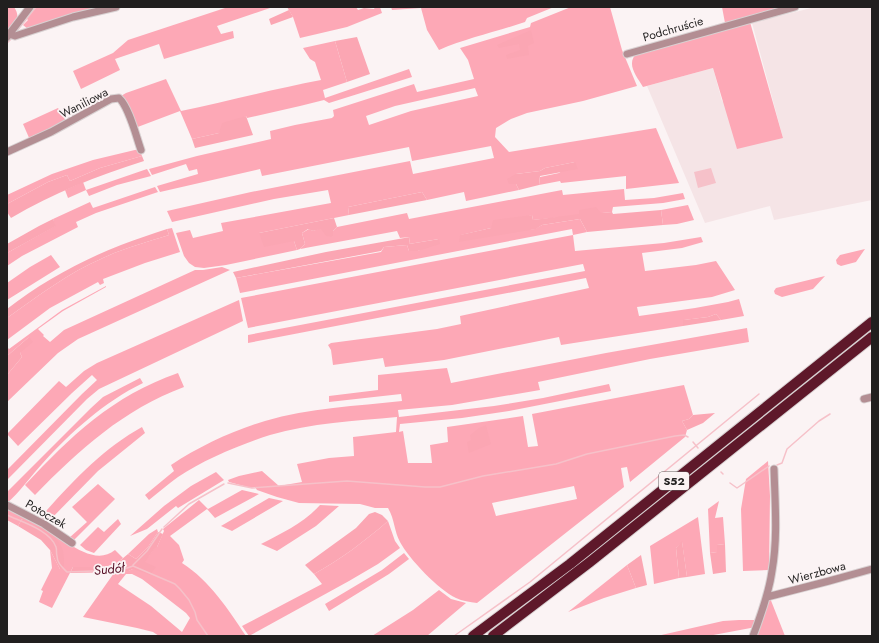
<svg xmlns="http://www.w3.org/2000/svg" width="879" height="643" font-family="Jost,sans-serif">
<style>
.built{fill:#f5e4e6}
.green{fill:#fda8b6;fill-rule:evenodd}
.forest{fill:#fba6b3}
.water{fill:#f6c1c9}
.lines{fill:none;stroke-linecap:round;stroke-linejoin:round}
.stream{stroke:#f6c1c9;stroke-width:1.5}
.minor-casing{stroke:#d8d1d2;stroke-width:9}
.highway-casing{stroke:#d8d1d2;stroke-width:12}
.minor{stroke:#b38e93;stroke-width:7}
.highway{stroke:#5e182a;stroke-width:10}
.labels{text-anchor:middle;dominant-baseline:central;stroke-width:3.5;stroke-linejoin:round;paint-order:stroke}
.shield{fill:#fbf3f4;stroke:#625f5f;stroke-width:1}
.shield-label{font-size:11px;font-weight:bold;fill:#211f1f}
.street-label{font-size:12px;fill:#211f1f;stroke:#fbf3f4}
.water-label{font-size:13px;font-style:italic;fill:#560c23;stroke:#fbf3f4}
</style>
<rect width="100%" height="100%" fill="#fbf3f4"/>
<path class="built" d="M815,7H872V200L774,220L770,206L705,223L647,86L713,68L722,101L783,138L752,23Z"/>
<path class="green" d="M7,7H14C22,19 14,23 7,32Z
M35,7H100L28,29L23,25L28,20L26,18Z
M228,7H273L217,26L221,34L233,31L234,38L164,59L159,44L115,59L120,70L81,89L73,71L113,53L128,40Z
M287,7H356L358,10L364,8L374,9L375,7H380L382,13L347,27L300,38L293,17Z
M391,7H554L527,18L525,22C496,32 467,38 439,50L427,30L421,8L392,10Z
M571,7H610L622,50L637,86L583,101L527,113L511,119L496,128L495,137L509,152L656,128L679,183L626,189V176L561,183L560,181L539,185L540,177L559,173L575,162L545,168L540,171L516,174V184L519,190L466,201L464,192L427,200L422,192L348,207L349,215L259,233L294,241L297,250L226,265L204,268L195,267L189,263L184,256L176,233L190,230L193,238L223,231L221,223L331,203L328,190L274,199L172,222L167,211L251,192L410,161L413,174L494,158L491,146L412,161L409,147L262,176L260,169L160,192L157,186L198,174L197,169L189,171L186,164L152,175L149,169L197,156L271,139L270,131L295,125L332,118L334,116L333,110L414,84L417,92L474,79L468,60L460,48L530,27L531,23ZM475,88L478,96L411,111L369,125L366,116L395,106Z
M722,7H781L725,23Z
M750,22L783,138L737,149L713,68L643,87C636,75 625,63 638,52Z
M335,41L347,82L323,90L325,98L409,69L412,77L329,103L324,100L300,106L247,118L246,116L219,133L192,139L180,111L135,128L121,96L126,93L166,79L181,111C228,101 274,89 321,80L315,62L310,59L303,48Z
M58,108L67,122L30,140L23,124Z
M139,149L142,156L100,168L70,181L67,175L48,182L7,204V195L52,174L93,160Z
M147,169L151,176L117,185L89,196L86,190L68,198L65,190L83,182L86,190Z
M155,187L158,192L96,213L76,222L78,227L22,256L7,266V253L55,226L53,219L90,202L93,208Z
M624,189L625,200L654,198L683,193L685,199L663,203L613,207L612,212L533,220L532,215L491,228L461,235L535,229L542,225L580,219L587,232L573,235L575,251L664,243L701,237L703,242L682,248L642,253L645,271L696,265L716,261L735,290L712,297L637,307L639,316L695,308L728,302L739,299L744,316L721,320L716,314L708,317L684,320L683,326L561,345L559,337L444,360L385,367L383,358L333,365L331,350L328,345L331,343L437,329L461,324L460,316L589,288L586,278L248,343V335L585,271L583,264L248,328L241,298L573,235L572,229L240,293L236,278L381,252L384,247L407,245L409,251H418L439,239L409,244L410,237L400,238L397,231L300,249L305,244L302,233L309,229L313,231L321,228L333,237V231L337,227L407,213L409,219L562,190L563,195Z
M688,205L694,220L677,224L663,225L661,210Z
M172,228L180,252L145,263L103,279L104,283L100,285L98,282L50,308L7,340V318C38,296 68,273 103,258C124,248 147,242 169,235L167,229Z
M865,249L856,262L841,266L837,264L836,260L840,255Z
M51,255L60,267L7,300V283L30,267Z
M222,267L230,270L78,339L58,353L7,402V375L22,357L20,353L29,337L7,356V347L9,349L62,310L106,286V287L63,311L38,329L44,335L43,336L50,342L64,330L195,270H203Z
M825,276L813,289L782,297L775,294L774,291L776,288Z
M239,300L243,321L99,389L87,399L7,480V470L82,394L97,380L92,375L72,393L18,446L7,434L59,381L66,387L84,371L97,363Z
M747,328L749,342L650,359L538,382L540,390L452,405L398,410L399,417L494,406L543,398L609,384L611,391L509,411L462,418L400,424L399,432L403,431L408,463H432L430,445L448,442L447,427L523,416L528,447L538,446L532,414L684,385L693,415L689,419L682,421L687,430L685,437L630,482L627,467L621,468L624,487L477,603C470,602 462,601 456,598C439,590 409,559 400,542C394,531 395,520 388,508H375L360,504L299,503L277,497L257,490L255,487L251,488L229,482L228,480L239,476L262,471L279,486L302,482L297,464L329,458L354,456L353,437L396,432L397,417C355,421 311,423 270,435C242,444 203,460 178,477C168,484 159,492 149,500L145,495L174,471L171,465C200,446 232,431 265,421C309,408 357,406 402,401L401,394L329,402V396L378,390V375L447,368L451,383L606,353ZM574,486L577,499L496,516L492,503Z
M178,373L184,387C123,410 80,449 35,495L25,485C71,436 112,396 178,373Z
M140,378L143,383C104,402 71,432 42,464C31,476 19,493 7,503V492L91,408L103,397Z
M142,427L145,433L98,471L47,523L39,519C69,485 102,449 142,427Z
M768,461L770,496L769,570L743,571L741,509L746,479Z
M216,472L224,480L178,508L176,506L147,529L130,536L164,506L191,486Z
M98,484L115,499L73,541L69,538L87,522L72,507Z
M242,490L259,494L215,518L207,509L170,536L179,545L184,560L182,563C210,581 228,609 246,636H159L153,632L137,628L83,617L114,573C135,572 144,564 155,547H157L164,531L163,529L199,500L208,509ZM126,574H132L142,579L186,613L190,618L182,632L151,606L118,584Z
M269,498L283,501L232,531L221,526Z
M719,501L715,518L723,517L725,544L717,545V552L710,553L708,509Z
M320,505L339,506L316,526L277,551L261,544C282,533 304,523 320,505Z
M7,509C17,514 29,516 39,522C59,535 92,569 115,550L123,558C108,571 92,567 73,567L52,608L39,602L43,591L41,590L52,568L50,550L60,569L62,550L22,519L18,526L7,520Z
M698,517L705,574L687,577L682,542L676,548L679,578L654,584L650,546Z
M118,519L121,524L94,553L86,550L80,545L98,527L104,532Z
M388,521L395,541L400,548L378,564L349,581L249,636L242,626L322,584L314,574C341,559 365,541 388,521Z
M157,529L158,532L148,547L136,559L128,554L149,534Z
M404,553L409,559L389,574L329,611L325,604L382,570Z
M627,565L636,588L604,598L568,612Z
M439,590L451,599L466,603L427,636H372L413,610Z
M770,598L785,636H755Z
M739,620H757L756,627L708,636H657L723,621Z"/>
<path class="forest" d="M289,10L293,17L271,25L269,19Z
M531,30L534,43L528,46L529,55L507,59L506,55L520,50L519,44L499,48L497,45Z
M357,37L370,74L347,82L335,41Z
M246,116L253,135L195,148L192,139L219,133L222,123Z
M142,156L144,161C97,176 53,193 11,218L7,212V204L48,182L67,175L70,181L100,168Z
M575,162L578,169L540,176L539,185L519,190L516,184H509L507,179L516,174L540,171L545,168Z
M422,192L427,200L349,215L348,207Z
M596,207L601,213L612,212L613,214L661,210L663,225L587,232L580,219L542,225L536,229L459,242L460,235L491,228L493,220L532,215L533,220L579,214V210Z
M334,218L337,227L333,231V237L326,236L321,229L313,231L308,229L302,233L305,244L300,249L297,250L294,241L264,247L259,233Z
M53,219L56,226L7,253V244L39,226Z
M167,229L169,235C147,242 124,248 103,258C68,273 38,296 7,318V309C40,283 82,260 121,245C136,239 152,234 167,229Z
M410,237L409,244L439,239L440,244L418,251H409L407,245L384,247L381,251L236,278L233,272L326,252Z
M716,314L721,320L683,326V320L708,317Z
M29,337L33,342L20,353L22,357L7,375V356Z
M715,413L703,423L687,430L682,421L689,419L693,415Z
M486,425L491,444L469,453L467,442L471,440L470,435L479,428Z
M375,512L382,515L388,521C365,541 341,559 314,574L305,565L356,528L369,514Z
M22,519C36,526 59,533 63,551C64,556 64,561 64,566L60,569L50,550L41,540L18,526Z
M158,532L163,534L157,547L155,548L145,562L156,567L150,575L133,569L126,572L70,573L73,567H107L116,564L128,554L136,559L148,547Z
M682,541L687,577L679,578L676,548Z
M725,544L726,572L713,574L710,553L717,552V545Z
M641,555L647,585L636,588L627,565Z"/>
<path class="water" d="M711,168L716,183L698,188L694,172Z"/>
<g class="lines">
<path class="stream" d="M16,32L36,7
M7,43L11,39
M693,442L698,448
M777,465L782,463L787,449L819,421L830,414
M721,472L723,474
M228,483L252,488L347,481L425,487H440L483,476L556,464L587,454L675,436L684,435L688,437
M730,483L737,488L769,466
M7,515C22,522 50,530 56,547C57,550 56,553 57,556C57,563 62,567 67,572L121,570L133,566L175,584L180,589L189,600L195,612L197,620L208,636
M164,527L189,504L224,484
M133,565L147,551L162,529
M454,636L530,582L759,394"/>
<defs>
<path id="minor" d="M9,34L15,36L73,17L116,7
M7,37L30,7
M627,54L795,7
M7,152L51,132L111,99L119,98C129,107 136,136 141,150
M864,399L872,397
M7,505L44,524L72,543
M767,597L829,581L872,569
M753,636C761,615 769,593 772,571C778,537 775,503 774,469"/>
<path id="highway" d="M473,636L570,564L872,322
M493,636L590,562L872,337"/>
</defs>
<use href="#minor" class="minor-casing"/>
<use href="#highway" class="highway-casing"/>
<use href="#minor" class="minor"/>
<use href="#highway" class="highway"/>
</g>
<g class="labels">
<rect class="shield" x="659" y="472" width="30" height="18" rx="3"/>
<g class="shield-label">
<text x="674" y="481">S52</text>
</g>
<g class="street-label">
<text transform="translate(673 29) rotate(-16)">Podchruście</text>
<text transform="translate(84 103) rotate(-27)">Waniliowa</text>
<text transform="translate(46 514) rotate(30)">Potoczek</text>
<text transform="translate(817 573) rotate(-15)">Wierzbowa</text>
</g>
<g class="water-label">
<text transform="translate(109 569) rotate(-6)">Sudół</text>
</g>
</g>
<rect width="879" height="643" fill="none" stroke="#211f1f" stroke-width="16"/>
</svg>
